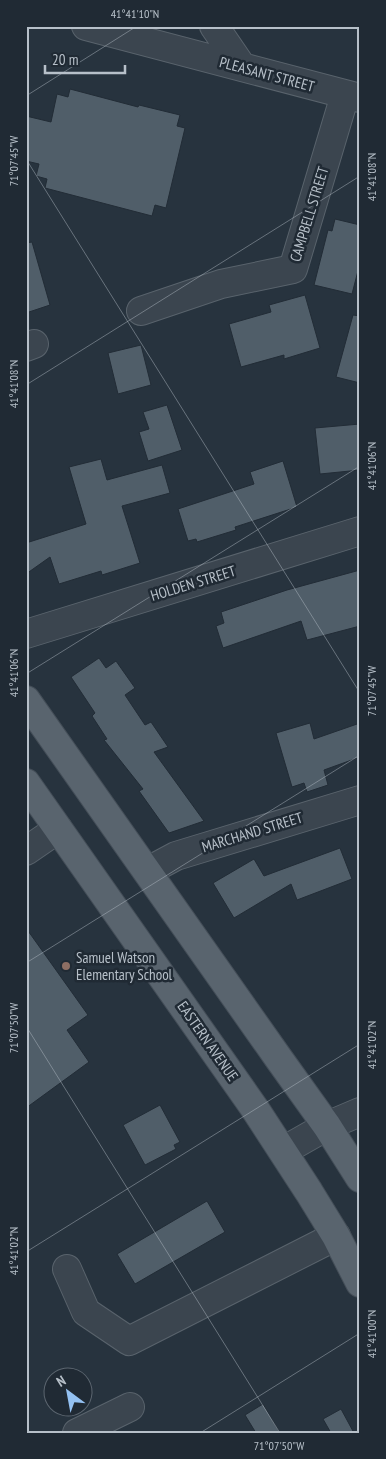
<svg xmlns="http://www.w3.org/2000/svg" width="386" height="1459" font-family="'PT Sans Narrow',sans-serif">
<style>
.building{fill:#505e69;stroke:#222c36}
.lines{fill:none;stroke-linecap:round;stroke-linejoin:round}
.minor-casing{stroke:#59636c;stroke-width:30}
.major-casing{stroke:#444e58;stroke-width:30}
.minor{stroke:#3b454f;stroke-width:28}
.major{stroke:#59646e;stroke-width:28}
.ticks{fill:none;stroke:#b7c0c9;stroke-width:1;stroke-opacity:0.45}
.education-dot{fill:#8d6e63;stroke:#202a34;stroke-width:2}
.labels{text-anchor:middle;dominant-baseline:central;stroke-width:5;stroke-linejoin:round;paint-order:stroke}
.street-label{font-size:15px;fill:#b7c0c9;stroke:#202a34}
.poi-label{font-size:15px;fill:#b7c0c9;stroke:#202a34;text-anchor:start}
.neatline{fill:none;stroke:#b7c0c9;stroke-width:2}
.ticks-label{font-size:12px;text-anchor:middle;fill:#b7c0c9}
</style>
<rect width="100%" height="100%" fill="#27333e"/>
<path class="building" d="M70,89L138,107L139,105L180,115L177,126L185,128L166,208L155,205L152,216L45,188L47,179L36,176L39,164L26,161V116L51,122L57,94L68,97Z
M335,219L360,225V263L352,294L314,285L328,230L332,231Z
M32,242L50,305L26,313V243Z
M305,295L320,348L284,359V355L241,367L229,324L271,312L269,305Z
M353,315L360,316V383L336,377Z
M141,345L151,385L118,394L108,353Z
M167,405L182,450L148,461L139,432L149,429L143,412Z
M360,424V470L320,474L315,428Z
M101,459L107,480L162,465L170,493L122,506L140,563L102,575L101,571L59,584L50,557L26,574V543L86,524L69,467Z
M283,461L297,507L235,527L236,530L197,542L196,539L188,541L178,509L254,484L250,472Z
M360,570V626L307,640L301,621L223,648L216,626L224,623L221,612L287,590Z
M99,658L106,668L116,661L135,688L125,695L145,725L151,722L168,747L154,752L204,821L169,833L139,791L143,789L104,740L107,739L92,716L95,713L71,677Z
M310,723L314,739L360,723V757L324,770L328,785L307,792L304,783L292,787L276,733Z
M340,848L352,879L297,900L291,884L234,918L213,883L254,859L264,876Z
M26,928L88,1015L67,1030L89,1062L26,1108Z
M160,1105L180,1142L174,1145L176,1149L145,1165L123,1125Z
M207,1201L225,1232L135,1284L117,1254Z
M263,1404L280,1433H256L245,1415Z
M341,1409L354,1433H331L323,1419Z"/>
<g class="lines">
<defs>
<path id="minor" d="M86,26L360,98
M214,26L242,67
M141,311L221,284L293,269L345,95
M26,347L34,344
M26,634L360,531
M26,851L58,829
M148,871L176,856L360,800
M283,1151L327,1126L360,1112
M67,1269L86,1312L129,1341L336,1236
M77,1433L130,1407"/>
<path id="major" d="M26,700L279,1059L327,1126L360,1178
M26,783L255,1109L309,1192L336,1236L360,1283"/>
</defs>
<use href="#minor" class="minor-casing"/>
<use href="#major" class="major-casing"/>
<use href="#minor" class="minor"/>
<use href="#major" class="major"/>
</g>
<path class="ticks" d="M26,96L137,26M26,159L360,693M26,385L360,176M26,674L360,466M26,963L360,755M26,1026L280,1433M26,1252L360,1044M200,1433L360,1333"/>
<circle class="education-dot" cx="66" cy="966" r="5"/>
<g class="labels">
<g class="street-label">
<text transform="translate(267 74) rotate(15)">PLEASANT STREET</text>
<text transform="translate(309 214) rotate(-73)">CAMPBELL STREET</text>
<text transform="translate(193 583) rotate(-17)">HOLDEN STREET</text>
<text transform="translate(252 832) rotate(-17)">MARCHAND STREET</text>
<text transform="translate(208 1041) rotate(55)">EASTERN AVENUE</text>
</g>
<g class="poi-label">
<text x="76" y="957">Samuel Watson<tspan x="76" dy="17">Elementary School</tspan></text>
</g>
</g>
<rect width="386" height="1459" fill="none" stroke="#202a34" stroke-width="55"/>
<g transform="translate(68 1392) rotate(328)"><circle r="24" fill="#202a34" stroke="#5c6670"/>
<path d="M0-4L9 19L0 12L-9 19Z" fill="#94c1f2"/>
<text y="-8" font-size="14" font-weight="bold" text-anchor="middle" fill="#b7c0c9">N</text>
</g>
<path d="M45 65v8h80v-8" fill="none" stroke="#b7c0c9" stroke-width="2.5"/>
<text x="52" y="65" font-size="15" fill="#b7c0c9" stroke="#202a34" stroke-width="4" paint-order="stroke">20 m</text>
<rect x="28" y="28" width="330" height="1404" class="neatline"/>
<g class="ticks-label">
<text x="135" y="18">41°41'10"N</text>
<text transform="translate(14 161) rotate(-90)" y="4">71°07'45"W</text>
<text transform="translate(372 177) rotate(-90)" y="4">41°41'08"N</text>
<text transform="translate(14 384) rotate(-90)" y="4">41°41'08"N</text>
<text transform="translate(372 466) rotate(-90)" y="4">41°41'06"N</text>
<text transform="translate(14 673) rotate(-90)" y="4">41°41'06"N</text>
<text transform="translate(372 691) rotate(-90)" y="4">71°07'45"W</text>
<text transform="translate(14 1028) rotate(-90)" y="4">71°07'50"W</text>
<text transform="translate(372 1045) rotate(-90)" y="4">41°41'02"N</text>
<text transform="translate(14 1251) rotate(-90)" y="4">41°41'02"N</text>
<text transform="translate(372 1334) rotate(-90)" y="4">41°41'00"N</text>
<text x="279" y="1450">71°07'50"W</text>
</g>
</svg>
